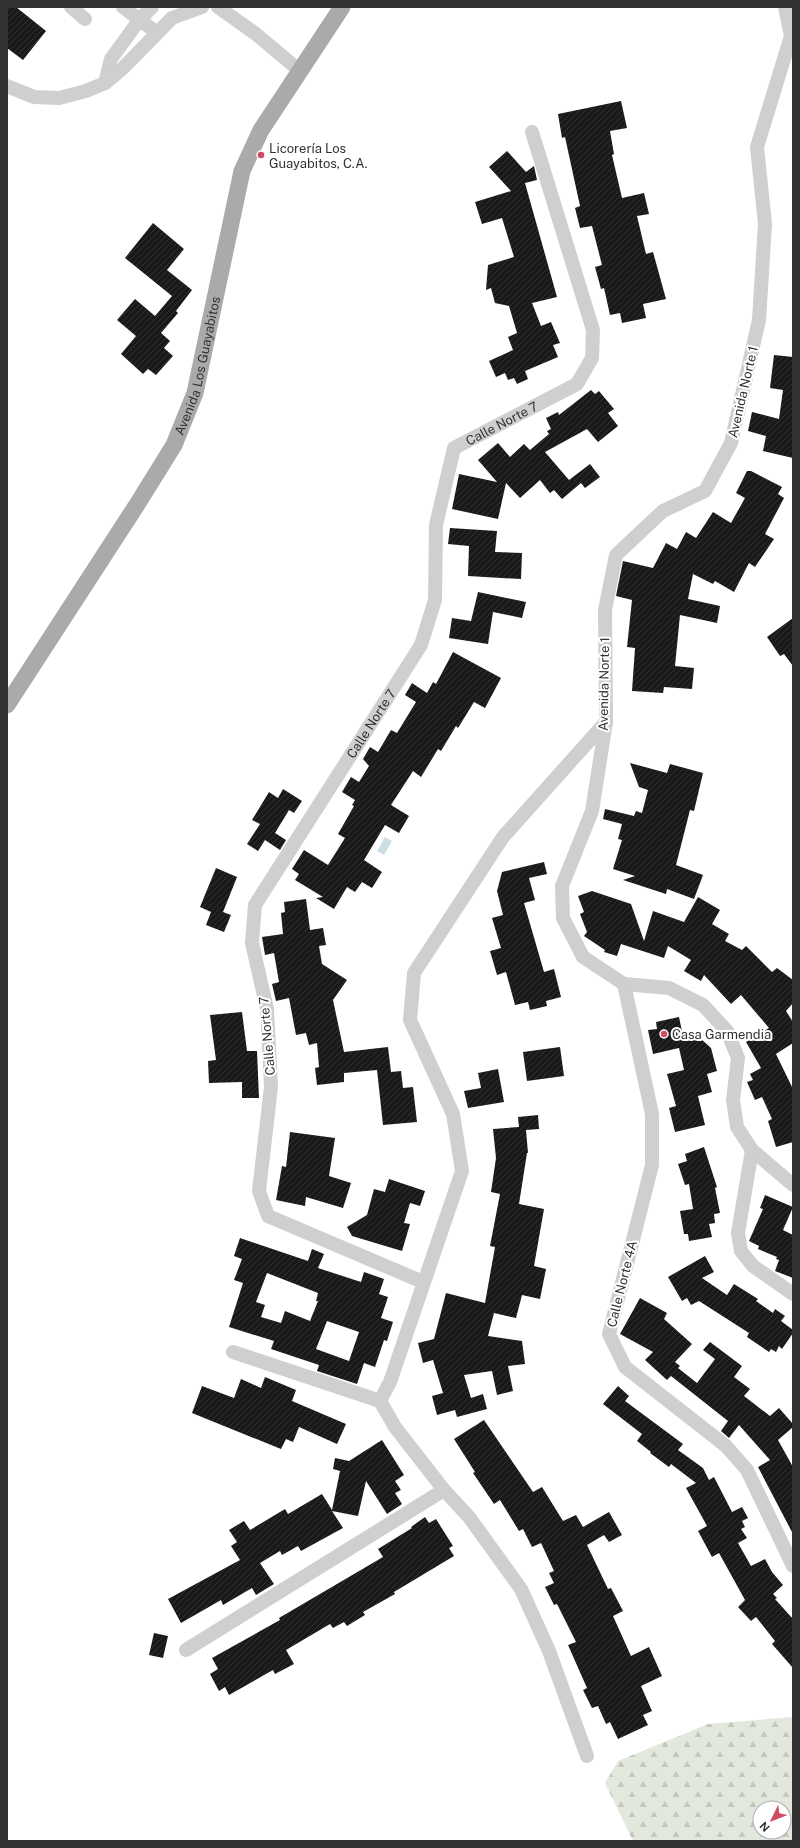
<svg xmlns="http://www.w3.org/2000/svg" width="800" height="1848" font-family="'Public Sans',sans-serif">
<style>
.forest{fill:url(#forest-firs);fill-rule:evenodd}
.water{fill:#ccdfe6}
.building{fill:url(#building-hatch);fill-rule:evenodd}
.lines{fill:none;stroke-linecap:round;stroke-linejoin:round}
.minor{stroke:#cfcfcf;stroke-width:14}
.major{stroke:#aaa;stroke-width:17}
.poi-dot{fill:#d34b63;stroke:#fff;stroke-width:1.5}
.labels{text-anchor:middle;dominant-baseline:central;stroke-width:4;stroke-linejoin:round;paint-order:stroke}
.poi-label{font-size:13px;fill:#323232;stroke:#fff;text-anchor:start}
.street-label{font-size:13px;fill:#323232;stroke:#fff}
</style>
<defs>
<pattern id="forest-firs" width="22" height="20" patternUnits="userSpaceOnUse"><rect width="22" height="20" fill="#e3e8dd"/><path d="M5 1l3.5 6h-7zM16 11l3.5 6h-7z" fill="#c3c7be"/></pattern>
<pattern id="building-hatch" width="6" height="6" patternUnits="userSpaceOnUse"><rect width="6" height="6" fill="#191919"/><path d="M-1 1l2-2M0 6l6-6M5 7l2-2" fill="none" stroke="#323232"/></pattern>
</defs>
<rect width="100%" height="100%" fill="#fff"/>
<path class="forest" d="M793,1717V1841H633L605,1783L618,1761L708,1724ZM760,1808H784V1832H760Z"/>
<path class="water" d="M385,837L392,841L384,855L377,851Z"/>
<path class="building" d="M7,7H16L46,31L23,60L7,48Z
M621,101L627,128L610,131L614,154L612,155L622,198L644,193L649,214L637,216L646,254L653,252L666,299L643,304L646,318L622,323L620,313L610,315L604,288L601,289L595,267L602,265L592,226L580,228L575,208L580,206L565,137L562,138L558,114Z
M507,151L526,172L534,166L537,180L525,183L557,297L532,303L541,326L551,322L560,343L553,345L558,357L525,371L528,379L517,384L514,378L508,380L505,373L496,377L489,361L513,350L508,337L517,333L509,306L495,303L491,288L486,290L488,265L514,257L502,218L482,224L475,202L511,191L489,167Z
M153,223L184,249L167,270L192,290L176,311L178,313L161,333L170,341L164,348L173,356L156,375L148,369L143,374L121,354L136,336L117,320L135,299L155,316L172,296L125,258Z
M774,355L793,357V458L763,451L766,436L748,431L752,412L779,419L783,390L770,388Z
M591,390L595,394L599,391L614,409L608,413L618,426L598,442L587,429L545,452L569,480L590,464L600,477L585,488L581,483L562,499L554,490L550,493L540,480L520,498L506,483L498,519L452,509L459,474L497,482L478,460L498,443L510,457L524,444L530,450L549,434L547,431L551,429L546,418L558,412L559,415Z
M747,471H751L782,487L778,494L784,498L765,534L774,539L755,567L749,563L734,592L715,581L713,584L693,574L688,599L720,606L717,623L680,615L675,666L694,668L692,689L664,687L663,693L632,691L635,648L627,647L632,600L616,596L623,561L653,568L666,543L677,549L686,532L696,538L713,512L731,523L745,498L736,493Z
M450,528L497,531L495,552L522,553L521,579L468,576L469,546L448,544Z
M478,592L526,602L522,618L493,612L488,644L449,638L452,618L471,621Z
M793,618V666L784,654L780,656L767,637Z
M453,652L501,678L485,708L474,702L458,728L456,726L441,751L438,749L421,777L413,771L391,805L409,816L399,833L385,825L364,860L382,872L372,888L362,882L355,892L347,887L334,909L316,898L323,897L295,880L299,874L292,869L304,850L328,865L345,838L338,834L354,806L352,805L355,800L342,792L351,777L359,782L369,766L363,759L370,747L378,752L391,730L397,733L416,702L405,695L412,683L427,693L433,682L436,684Z
M630,763L667,773L670,764L703,773L694,811L690,810L676,865L703,875L694,899L667,889L666,894L623,880L635,876L613,869L622,840L618,839L622,824L603,819L605,809L634,816L636,811L642,813L648,790L639,787Z
M283,789L302,801L294,813L289,810L275,833L286,840L280,850L265,840L258,851L247,844L260,824L252,820L269,792L278,798Z
M544,862L547,874L529,878L535,900L524,903L544,972L554,969L561,997L546,1001L547,1006L530,1010L528,1002L515,1005L506,972L497,975L490,951L501,948L492,918L503,915L497,891L502,872Z
M216,868L237,877L223,912L231,915L224,932L206,925L211,912L200,907Z
M592,891L631,904L644,941L653,911L684,922L698,897L720,910L712,924L729,934L725,941L742,950L746,946L772,972L777,968L793,980V1003L786,1011L793,1022V1043L776,1054L793,1089V1142L776,1147L768,1121L772,1119L762,1097L755,1100L747,1082L753,1080L750,1074L761,1068L746,1042L769,1028L741,995L731,1004L704,975L701,981L684,971L691,960L668,946L664,958L621,944L617,956L604,952L605,950L584,936L587,932L580,914L584,912L578,896Z
M306,899L310,930L323,928L326,945L319,946L322,964L347,980L333,1000L344,1052L388,1047L391,1072L401,1071L403,1088L413,1087L417,1122L383,1125L377,1070L344,1073V1082L317,1085L315,1068L319,1067L317,1043L309,1045L306,1033L296,1035L289,998L276,1001L272,984L279,982L274,953L265,955L262,937L283,934L281,913L285,912L284,902Z
M242,1012L247,1051H257L259,1098H242V1082L209,1083L208,1061L216,1060L210,1015Z
M679,1017L684,1041L700,1038L711,1048L717,1071L707,1074L712,1092L698,1096L705,1125L675,1132L669,1108L676,1106L667,1074L684,1070L679,1048L653,1054L648,1030L657,1029L656,1022Z
M560,1047L564,1076L527,1081L523,1052Z
M498,1069L504,1102L468,1108L464,1091L481,1088L478,1073Z
M538,1115L539,1129L526,1130L528,1153H527L519,1204L544,1209L534,1266L546,1269L540,1299L522,1295L516,1318L494,1313L488,1336L522,1341L525,1364L508,1366L513,1391L497,1395L492,1371L464,1375L471,1398L483,1394L487,1409L457,1417L455,1410L437,1415L432,1396L443,1393L433,1360L423,1363L418,1343L434,1339L446,1293L485,1303L495,1247L490,1246L500,1194L491,1192L496,1158L493,1129L519,1127L518,1117Z
M290,1132L335,1138L329,1176L351,1183L343,1208L306,1197L305,1206L276,1200L282,1166L286,1167Z
M704,1147L717,1187L715,1188L720,1213L714,1214L715,1223L709,1224L712,1237L689,1241L688,1234H684L680,1211L693,1209L689,1184L685,1185L678,1164L687,1161L685,1154Z
M389,1179L425,1191L420,1206L410,1203L404,1223L410,1224L402,1251L352,1236L347,1227L367,1215L374,1189L385,1192Z
M765,1195L793,1207L783,1230L793,1235V1278L775,1271L779,1260L776,1259L777,1257L758,1249L759,1246L749,1241L763,1209L760,1208Z
M240,1238L308,1261L312,1249L324,1254L318,1268L361,1282L364,1272L384,1279L379,1294L388,1297L381,1318L393,1322L387,1341L384,1340L375,1367L364,1363L357,1384L317,1371L319,1365L271,1349L274,1341L229,1327L243,1283L234,1280L242,1259L234,1256ZM267,1273L318,1293L316,1301H318L310,1321L285,1311L281,1323L261,1317L265,1305L256,1302ZM327,1321L359,1332L349,1361L316,1349Z
M705,1256L714,1272L702,1278L727,1295L734,1284L758,1299L756,1301L773,1313L775,1309L785,1316L781,1321L793,1330V1333L782,1349L779,1346L776,1352L771,1349L769,1352L747,1337L749,1333L699,1301L691,1305L687,1298L682,1301L668,1277Z
M640,1298L667,1313L664,1319L692,1344L675,1362L680,1366L678,1368L697,1383L715,1359L703,1350L710,1342L742,1366L734,1377L750,1389L744,1396L770,1416L779,1408L793,1424V1427L778,1440L793,1467V1534L758,1467L770,1460L739,1425L729,1438L721,1431L728,1421L671,1376L667,1380L645,1360L653,1352L620,1334Z
M265,1377L296,1390L292,1401L346,1424L337,1444L299,1427L293,1442L286,1439L281,1449L192,1413L202,1386L234,1398L241,1379L261,1388Z
M618,1386L629,1396L625,1401L683,1444L678,1450L703,1468L709,1480L714,1477L732,1512L742,1507L748,1518L742,1521L745,1527L741,1529L747,1538L738,1543L751,1566L765,1559L772,1572L783,1585L773,1594L777,1598L775,1599L793,1619V1668L772,1644L775,1641L756,1617L751,1621L738,1607L745,1600L719,1553L712,1557L698,1531L707,1526L686,1488L696,1483L671,1464L669,1467L650,1453L651,1452L637,1441L642,1434L603,1404Z
M484,1420L533,1492L542,1487L563,1521L576,1515L583,1527L609,1512L622,1535L609,1542L604,1535L587,1545L608,1589L611,1588L623,1611L613,1616L631,1656L649,1647L662,1676L641,1686L652,1711L643,1715L648,1725L618,1739L610,1722L606,1724L598,1706L592,1708L583,1690L587,1688L568,1645L576,1642L557,1604L554,1605L545,1587L554,1583L549,1573L554,1571L541,1543L532,1547L523,1529L519,1531L500,1500L494,1504L473,1473L475,1472L454,1439Z
M382,1440L404,1475L395,1481L401,1490L395,1493L402,1504L387,1514L366,1481L358,1516L332,1511L343,1528L301,1551L298,1546L282,1555L280,1551L260,1563L274,1584L256,1595L252,1588L223,1605L221,1600L181,1623L168,1599L240,1560L231,1546L237,1542L229,1530L244,1521L250,1530L285,1509L288,1514L322,1494L332,1510L340,1471L333,1469L335,1458L349,1461Z
M425,1517L429,1523L436,1519L453,1546L449,1548L454,1556L394,1592L395,1594L363,1612L365,1615L347,1626L344,1622L333,1628L330,1624L286,1650L294,1664L275,1674L273,1670L229,1695L225,1687L219,1691L210,1674L218,1669L212,1658L280,1620L279,1618L383,1557L378,1549L412,1528L411,1527Z
M154,1633L168,1636L163,1658L149,1655Z"/>
<g class="lines">
<g class="minor">
<path d="M71,7L85,19"/>
<path d="M123,7L157,33"/>
<path d="M218,7L256,34L300,71"/>
<path d="M785,7L791,36L757,147L765,224L759,320L731,443L705,491L663,511L616,555L605,610L606,722L592,811L562,886L563,918L583,957L624,984L669,988L703,1005L727,1031L738,1058L733,1100L737,1127L752,1150L793,1185"/>
<path d="M105,83L111,59L140,19L152,7"/>
<path d="M7,86L34,97L59,98L86,91L105,83L123,68L172,18L202,7"/>
<path d="M624,984L652,1114V1165L609,1334L625,1367L726,1446L747,1470L793,1566"/>
<path d="M752,1150L738,1233L741,1251L753,1266L793,1294"/>
<path id="s1" d="M423,1282L268,1216L259,1191L271,1087L267,1009L252,943L255,905L421,645L435,600L436,525L454,448L577,384L592,358L593,330L532,132"/>
<path d="M233,1352L380,1401"/>
<path d="M186,1650L444,1490"/>
<path d="M587,1756L549,1651L521,1589L469,1517L444,1490L395,1427L380,1401L390,1382L462,1171L453,1114L410,1020L414,973L503,837L606,722"/>
</g>
<path class="major" id="s2" d="M7,705L138,503L174,445L195,393L242,171L261,130L342,7"/>
</g>
<g class="poi-dot">
<circle cx="261" cy="155" r="4"/>
<circle cx="664" cy="1034" r="4"/>
</g>
<g class="labels">
<g class="poi-label">
<text x="269" y="148">Licorería Los<tspan x="269" dy="15">Guayabitos, C.A.</tspan></text>
<text x="672" y="1034">Casa Garmendia</text>
</g>
<g class="street-label">
<text stroke="none"><textPath href="#s2" startOffset="392">Avenida Los Guayabitos</textPath></text>
<text transform="translate(743 392) rotate(-77)">Avenida Norte 1</text>
<text stroke="none"><textPath href="#s1" startOffset="1047">Calle Norte 7</textPath></text>
<text transform="translate(604 684) rotate(-89)">Avenida Norte 1</text>
<text stroke="none"><textPath href="#s1" startOffset="699">Calle Norte 7</textPath></text>
<text transform="translate(267 1036) rotate(-95)">Calle Norte 7</text>
<text transform="translate(622 1284) rotate(-76)">Calle Norte 4A</text>
</g>
</g>
<rect width="800" height="1848" fill="none" stroke="#323232" stroke-width="16"/>
<g transform="translate(772 1820) rotate(227)"><circle r="19" fill="#ffffff" stroke="#adadad"/>
<path d="M0-3L7 15L0 10L-7 15Z" fill="#d34b63"/>
<text y="-6" font-size="11" font-weight="bold" text-anchor="middle" fill="#323232">N</text>
</g>
</svg>
